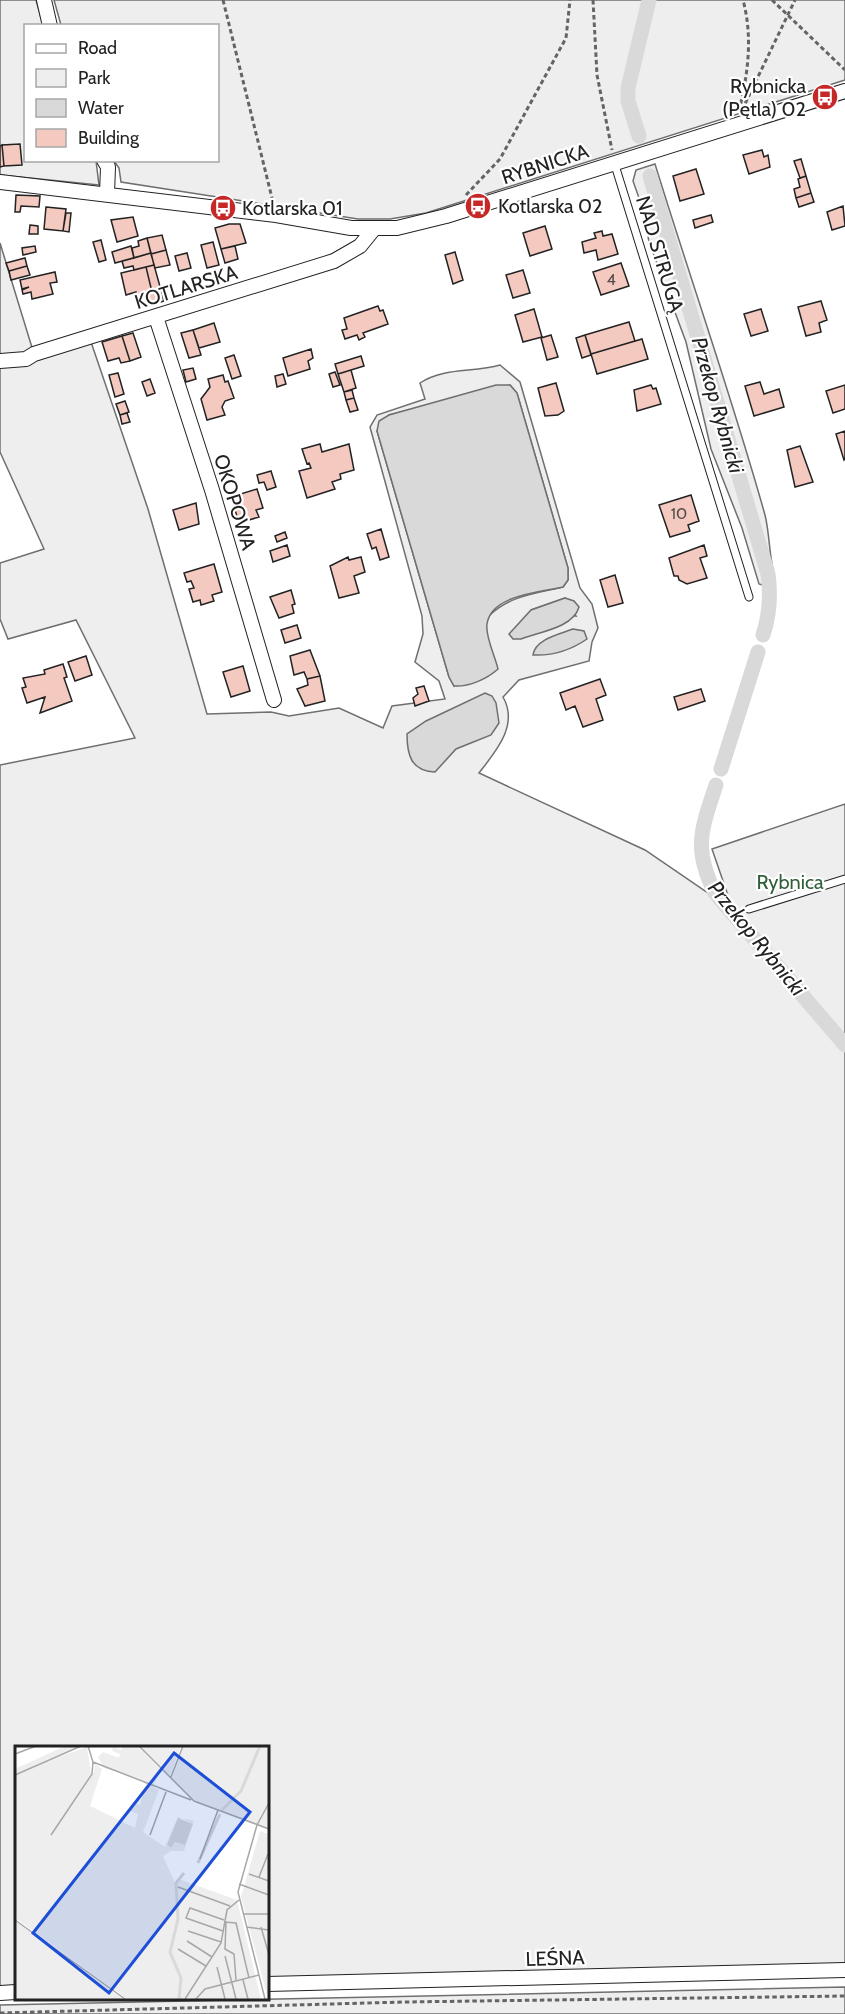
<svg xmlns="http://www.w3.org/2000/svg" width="845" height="2014" font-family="Cabin,sans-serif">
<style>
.green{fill:#eee;stroke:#6f6f6f;stroke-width:1.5;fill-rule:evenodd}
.water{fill:#d9d9d9;stroke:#6f6f6f;stroke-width:1.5}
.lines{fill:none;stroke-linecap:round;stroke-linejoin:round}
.canal{stroke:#d9d9d9;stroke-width:15}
.building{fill:#f3c9c0;stroke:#222;stroke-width:1.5}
.service-casing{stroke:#222;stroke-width:9}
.minor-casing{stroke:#222;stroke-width:16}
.path{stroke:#646464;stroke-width:3;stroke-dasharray:4.5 3;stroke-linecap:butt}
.service{stroke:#fff;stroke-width:7}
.minor{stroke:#fff;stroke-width:14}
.labels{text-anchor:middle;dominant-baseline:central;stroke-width:4.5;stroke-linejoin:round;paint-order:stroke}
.number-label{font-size:16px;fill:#564c4a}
.poi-label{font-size:20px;fill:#222;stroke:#fff;text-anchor:start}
.street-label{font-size:20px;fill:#222;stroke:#fff}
.park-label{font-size:20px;fill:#2f5e38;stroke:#fff}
.water-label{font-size:21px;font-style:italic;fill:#222;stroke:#fff}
.inset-river{fill:none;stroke:#d9d9d9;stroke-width:3}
.inset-road{fill:none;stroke:#a7a7a7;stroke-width:1.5}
.view{fill:#1d4ed8;fill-opacity:0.15;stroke:#1d4ed8;stroke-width:3}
.inset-edge{fill:none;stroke:#222;stroke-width:3}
</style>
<rect width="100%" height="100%" fill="#fff"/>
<path class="green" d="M0,0H36L43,25L26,26V160L96,161L99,185L0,175Z
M54,0H845V80L426,213L390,219H358L121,182L119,168L114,161L218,160V26L61,25Z
M655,164C691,281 732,397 765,515C770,535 769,558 775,578L766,586L759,584L742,528L711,449L686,342L649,242L644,212L633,181L636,170Z
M0,243L34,354L0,355Z
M91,342L148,509L207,714L271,712L289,716L339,708L383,728L392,706L445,699L439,681L415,662L423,634L422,616L370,427L377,415L425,399L420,383C444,367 473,373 500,365L520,382L580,588L592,604L598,628L592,642L589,661L519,680L503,697C519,725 496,751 479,773L645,850L733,910L712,849L845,804V1967L267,1981V1747H16V1987H0V765L135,738L76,620L8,639L0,619V563L44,549L0,452V366ZM510,385L517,393L568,568V580L563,587C537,593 509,596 490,615L454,686L449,677L377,431L389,415ZM565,598L576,616L531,610Z
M845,1987V2014H0V2005Z"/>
<path class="water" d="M496,385H510L517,393L568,568V580L563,587C541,592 491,595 487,624C485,636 495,656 498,669C487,679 469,687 454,686L449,677L377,431L379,421L389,415Z
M565,598L574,601L579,607C573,628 539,632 521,639H513L509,634L531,610Z
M573,629L584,631L587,639C571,650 553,656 533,655C535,639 560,634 573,629Z
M485,693L492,696L496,703L499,723L491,735L456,749L435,772C411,771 407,755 407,734L426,721Z"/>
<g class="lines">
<path class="canal" d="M639,136L628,101V88L649,0
M650,176L768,574C771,596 770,614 763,635
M721,769L758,652
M716,785C701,830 693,849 715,893L845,1045"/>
</g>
<path class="building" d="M20,144L22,165L4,166L2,145Z
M2,145L4,166L0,167V146Z
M762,150L764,157L768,155L770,167L749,174L743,155Z
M801,159L806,176L800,178L794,161Z
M696,169L704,194L680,201L673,176Z
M806,176L811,193L796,198L794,189L800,187L798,179Z
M811,193L814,202L799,207L796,198Z
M16,195L40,196L39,207L21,206L20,212H15Z
M843,206L845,226L832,230L827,212Z
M46,207L66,209L63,231L44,229Z
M66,213H71L69,232L63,231Z
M711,215L713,222L695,228L693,220Z
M133,217L138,236L117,242L111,220Z
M229,224H240L246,243L221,249L215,228Z
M30,225L38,226V234H29Z
M545,226L552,249L530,256L523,233Z
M602,231L603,236L612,234L618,254L598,260L596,250L584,253L582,242L596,238L594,233Z
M162,235L166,250L151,254L147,238Z
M147,238L151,253L134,258L132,248L139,246L138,241Z
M101,240L106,260L99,262L93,242Z
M213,242L219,265L207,268L201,245Z
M35,246L36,252L23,255L22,248Z
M131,246L134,258L115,263L112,252Z
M235,246L238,259L225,263L221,249Z
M166,250L170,265L155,268L151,254Z
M455,252L463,280L453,284L445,255Z
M151,253L154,265L134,270L133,266L124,268L122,261Z
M187,253L191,268L179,271L175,256Z
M25,258L27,266L9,271L6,263Z
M621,263L629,286L601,295L593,272Z
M154,265L164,301L150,305L147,293L152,292L146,267Z
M27,266L30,275L11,280L9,271Z
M146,267L152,292L137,296L136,292L126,295L121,273Z
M523,270L530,293L513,298L506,275Z
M55,272L57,282L50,283L53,294L32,299L31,292L23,294L22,290L29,287L22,289L20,280Z
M821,301L827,320L819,323L821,332L806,336L798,307Z
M378,306L380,311L383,310L388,324L363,333L365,337L359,340L357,335L345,339L342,330L347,329L344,318Z
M534,309L542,337L523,342L515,315Z
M761,309L768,331L751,336L744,314Z
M629,322L635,341L591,354L585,335Z
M214,323L220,342L199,348L193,330Z
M193,330L201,355L189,358L181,333Z
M133,333L141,357L130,361L122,336Z
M551,335L558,357L547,360L541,338Z
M585,335L591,355L582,358L576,338Z
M122,336L130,361L121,363L119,358L108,361L102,342Z
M642,339L648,359L597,374L591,354Z
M311,349L313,358L308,361L310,369L288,376L283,358Z
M234,355L241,376L232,379L225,358Z
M361,356L364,366L338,374L335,364Z
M193,368L196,379L186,382L183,370Z
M351,370L356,388L344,392L338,374Z
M335,372L340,385L333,387L329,374Z
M118,373L124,394L115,397L109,375Z
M283,374L286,384L277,387L275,376Z
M223,375L225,382L228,381L234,398L225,401L222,407L225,415L207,420L201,399L210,387L208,379Z
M150,379L155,393L147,396L142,382Z
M760,382L764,394L779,389L784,407L754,416L745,386Z
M556,383L564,411L558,415L545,416L538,388Z
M651,385L653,389L656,388L661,404L637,411L634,390Z
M845,385V409L833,413L826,391Z
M352,390L354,398L346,400L344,392Z
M354,398L358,410L350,412L346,400Z
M125,401L129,412L120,415L116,404Z
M127,413L130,422L122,424L120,415Z
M845,431V459L844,460L836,434Z
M320,444L322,452L349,444L354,470L340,474L341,479L332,482L335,489L307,498L299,471L311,468L309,463L307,464L302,449Z
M800,446L813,482L795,487L787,450Z
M271,471L276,487L267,490L264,482L259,483L257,475Z
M257,489L263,508L256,510L259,517L239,523L231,497Z
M691,495L699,521L688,525L690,531L670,537L659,505Z
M196,503L199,524L179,530L173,510Z
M381,529L389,557L380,560L376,547L372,549L367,534Z
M285,532L287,538L277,542L275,536Z
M287,545L290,556L273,562L270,551Z
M704,545L707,556L700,558L707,578L687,584L679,580L678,576H674L669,558Z
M348,557L349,560L361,557L365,572L354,576L359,593L339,598L330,566Z
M214,564L222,592L212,595L214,601L201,605L200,600L193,602L189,589L194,588L191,581L187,582L184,573Z
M615,575L623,603L608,607L600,580Z
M291,590L295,604L292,605L294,613L279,618L270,597Z
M297,625L301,638L285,643L281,630Z
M310,650L320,676L307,679L304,672L294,675L290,656Z
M86,656L92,675L75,681L68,662Z
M63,664L67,677L64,678L72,701L40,713L45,697L27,703L22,688L26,687L23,678L45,674L44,670Z
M243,666L250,691L231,697L223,672Z
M320,676L325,701L305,706L297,689L308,685L307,679Z
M600,679L606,695L596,699L603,720L583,727L575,706L566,710L560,693Z
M424,686L429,701L415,706L413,698L418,694L416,688Z
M701,689L705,701L678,710L674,697Z"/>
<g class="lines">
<defs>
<path id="service" d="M614,162L749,597
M749,909L845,879"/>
<path id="minor" d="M44,0L50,26
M104,160L108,167L107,194
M0,182L276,215L351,228H397L446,216L845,91
M156,317L212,490L274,700
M0,361L26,359L34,354L334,261L360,246L373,230
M267,1984L845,1970
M0,1993L16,1992"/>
</defs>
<use href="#service" class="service-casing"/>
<use href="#minor" class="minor-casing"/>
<path class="path" d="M223,0L273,202
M593,0L597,75L612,150
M772,0L845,70
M742,110L795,0
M739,111C748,74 753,37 743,0
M466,195L500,159L566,38L570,0
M0,2013L404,2002L845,1996"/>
<use href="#service" class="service"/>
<use href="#minor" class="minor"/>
</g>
<defs>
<symbol id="bus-disc" viewBox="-11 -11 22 22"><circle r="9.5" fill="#c62828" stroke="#fff"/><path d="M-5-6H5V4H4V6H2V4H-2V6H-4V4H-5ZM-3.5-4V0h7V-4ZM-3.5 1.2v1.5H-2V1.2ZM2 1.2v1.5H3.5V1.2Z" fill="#fff"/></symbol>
</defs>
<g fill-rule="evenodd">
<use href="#bus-disc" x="810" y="82" width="30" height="30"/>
<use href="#bus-disc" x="463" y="191" width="30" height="30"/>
<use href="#bus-disc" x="208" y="193" width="30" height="30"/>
</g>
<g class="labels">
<g class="number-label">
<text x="611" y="279">4</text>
<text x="679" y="513">10</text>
</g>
<g class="poi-label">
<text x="806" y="86" text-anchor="end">Rybnicka<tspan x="806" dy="23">(Pętla) 02</tspan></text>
<text x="498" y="206">Kotlarska 02</text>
<text x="242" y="208">Kotlarska 01</text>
</g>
<g class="street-label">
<text transform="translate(545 164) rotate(-18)">RYBNICKA</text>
<text transform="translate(660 254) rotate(73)">NAD STRUGĄ</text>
<text transform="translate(186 287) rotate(-17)">KOTLARSKA</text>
<text transform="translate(235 502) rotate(73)">OKOPOWA</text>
<text transform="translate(555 1958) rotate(-2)">LEŚNA</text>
</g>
<g class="park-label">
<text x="790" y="882">Rybnica</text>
</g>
<g class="water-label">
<text transform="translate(718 405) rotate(74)">Przekop Rybnicki</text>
<text transform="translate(757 938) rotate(51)">Przekop Rybnicki</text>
</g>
</g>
<g transform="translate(15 1746)">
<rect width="254" height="254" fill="#fff"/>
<path d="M50,0H63L15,21L72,1L76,27L64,49L79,26L80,18L87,23L75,60L120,82L123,68L115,65L118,56L125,59L131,38L137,41L119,31L89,22L83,11L88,6L104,12L105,8L97,5L98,1L106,4L108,0H122L145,23L138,41L144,44L128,86L150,101L163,71L179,75L169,105H156L148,110L161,139L164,133L222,154L246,253H112L0,172V23ZM165,71L178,78L170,99L160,96L156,102L152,100ZM125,0H166L155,30ZM169,0H253V83L179,54L157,32ZM245,85L253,88V253L226,151ZM0,175L83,235L108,253H0Z" fill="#eee" fill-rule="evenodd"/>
<path d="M163,72L178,78L170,99L160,96L156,102L152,99Z" fill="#d9d9d9"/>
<path class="inset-river" d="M207,64L226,45L245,0M183,117L205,68M164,253L166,232L155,206L163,173L161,137L169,127"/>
<path class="inset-road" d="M124,0L179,55L254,83M0,8L21,0M78,16L176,54M0,29L66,0M156,31L168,0M36,89L77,28L78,16L73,0M135,89L151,46M185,113L203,64M234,128L254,135M244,131L253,108M224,138L254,149M163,141L215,160M228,168H254M0,174L110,253M209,176L221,177L234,232M211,176L210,203L219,208L221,234M231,181L254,184M246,181L254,209M173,185L206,196M208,185L171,172L175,162L209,174M172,195L197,211M163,203L191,220M210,210L221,253M202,221L210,253M228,234L233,253M170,253L206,197L212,164L224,154M181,253L190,243L244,229M250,253L223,146L242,79L254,57"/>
<path class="view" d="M159,7L235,66L94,247L18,187Z"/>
<rect width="254" height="254" class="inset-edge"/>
</g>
<rect x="24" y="24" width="195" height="138" fill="#ffffff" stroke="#a7a7a7" stroke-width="1.5"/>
<rect x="36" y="44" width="30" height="9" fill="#ffffff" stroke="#a7a7a7" stroke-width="1.5"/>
<text x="78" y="54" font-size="18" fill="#222222">Road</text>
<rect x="36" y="69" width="30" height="18" fill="#eeeeee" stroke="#a7a7a7" stroke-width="1.5"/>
<text x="78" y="84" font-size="18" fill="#222222">Park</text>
<rect x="36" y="99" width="30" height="18" fill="#d9d9d9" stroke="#a7a7a7" stroke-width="1.5"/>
<text x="78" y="114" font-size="18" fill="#222222">Water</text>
<rect x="36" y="129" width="30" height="18" fill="#f3c9c0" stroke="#a7a7a7" stroke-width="1.5"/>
<text x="78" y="144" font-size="18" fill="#222222">Building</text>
</svg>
